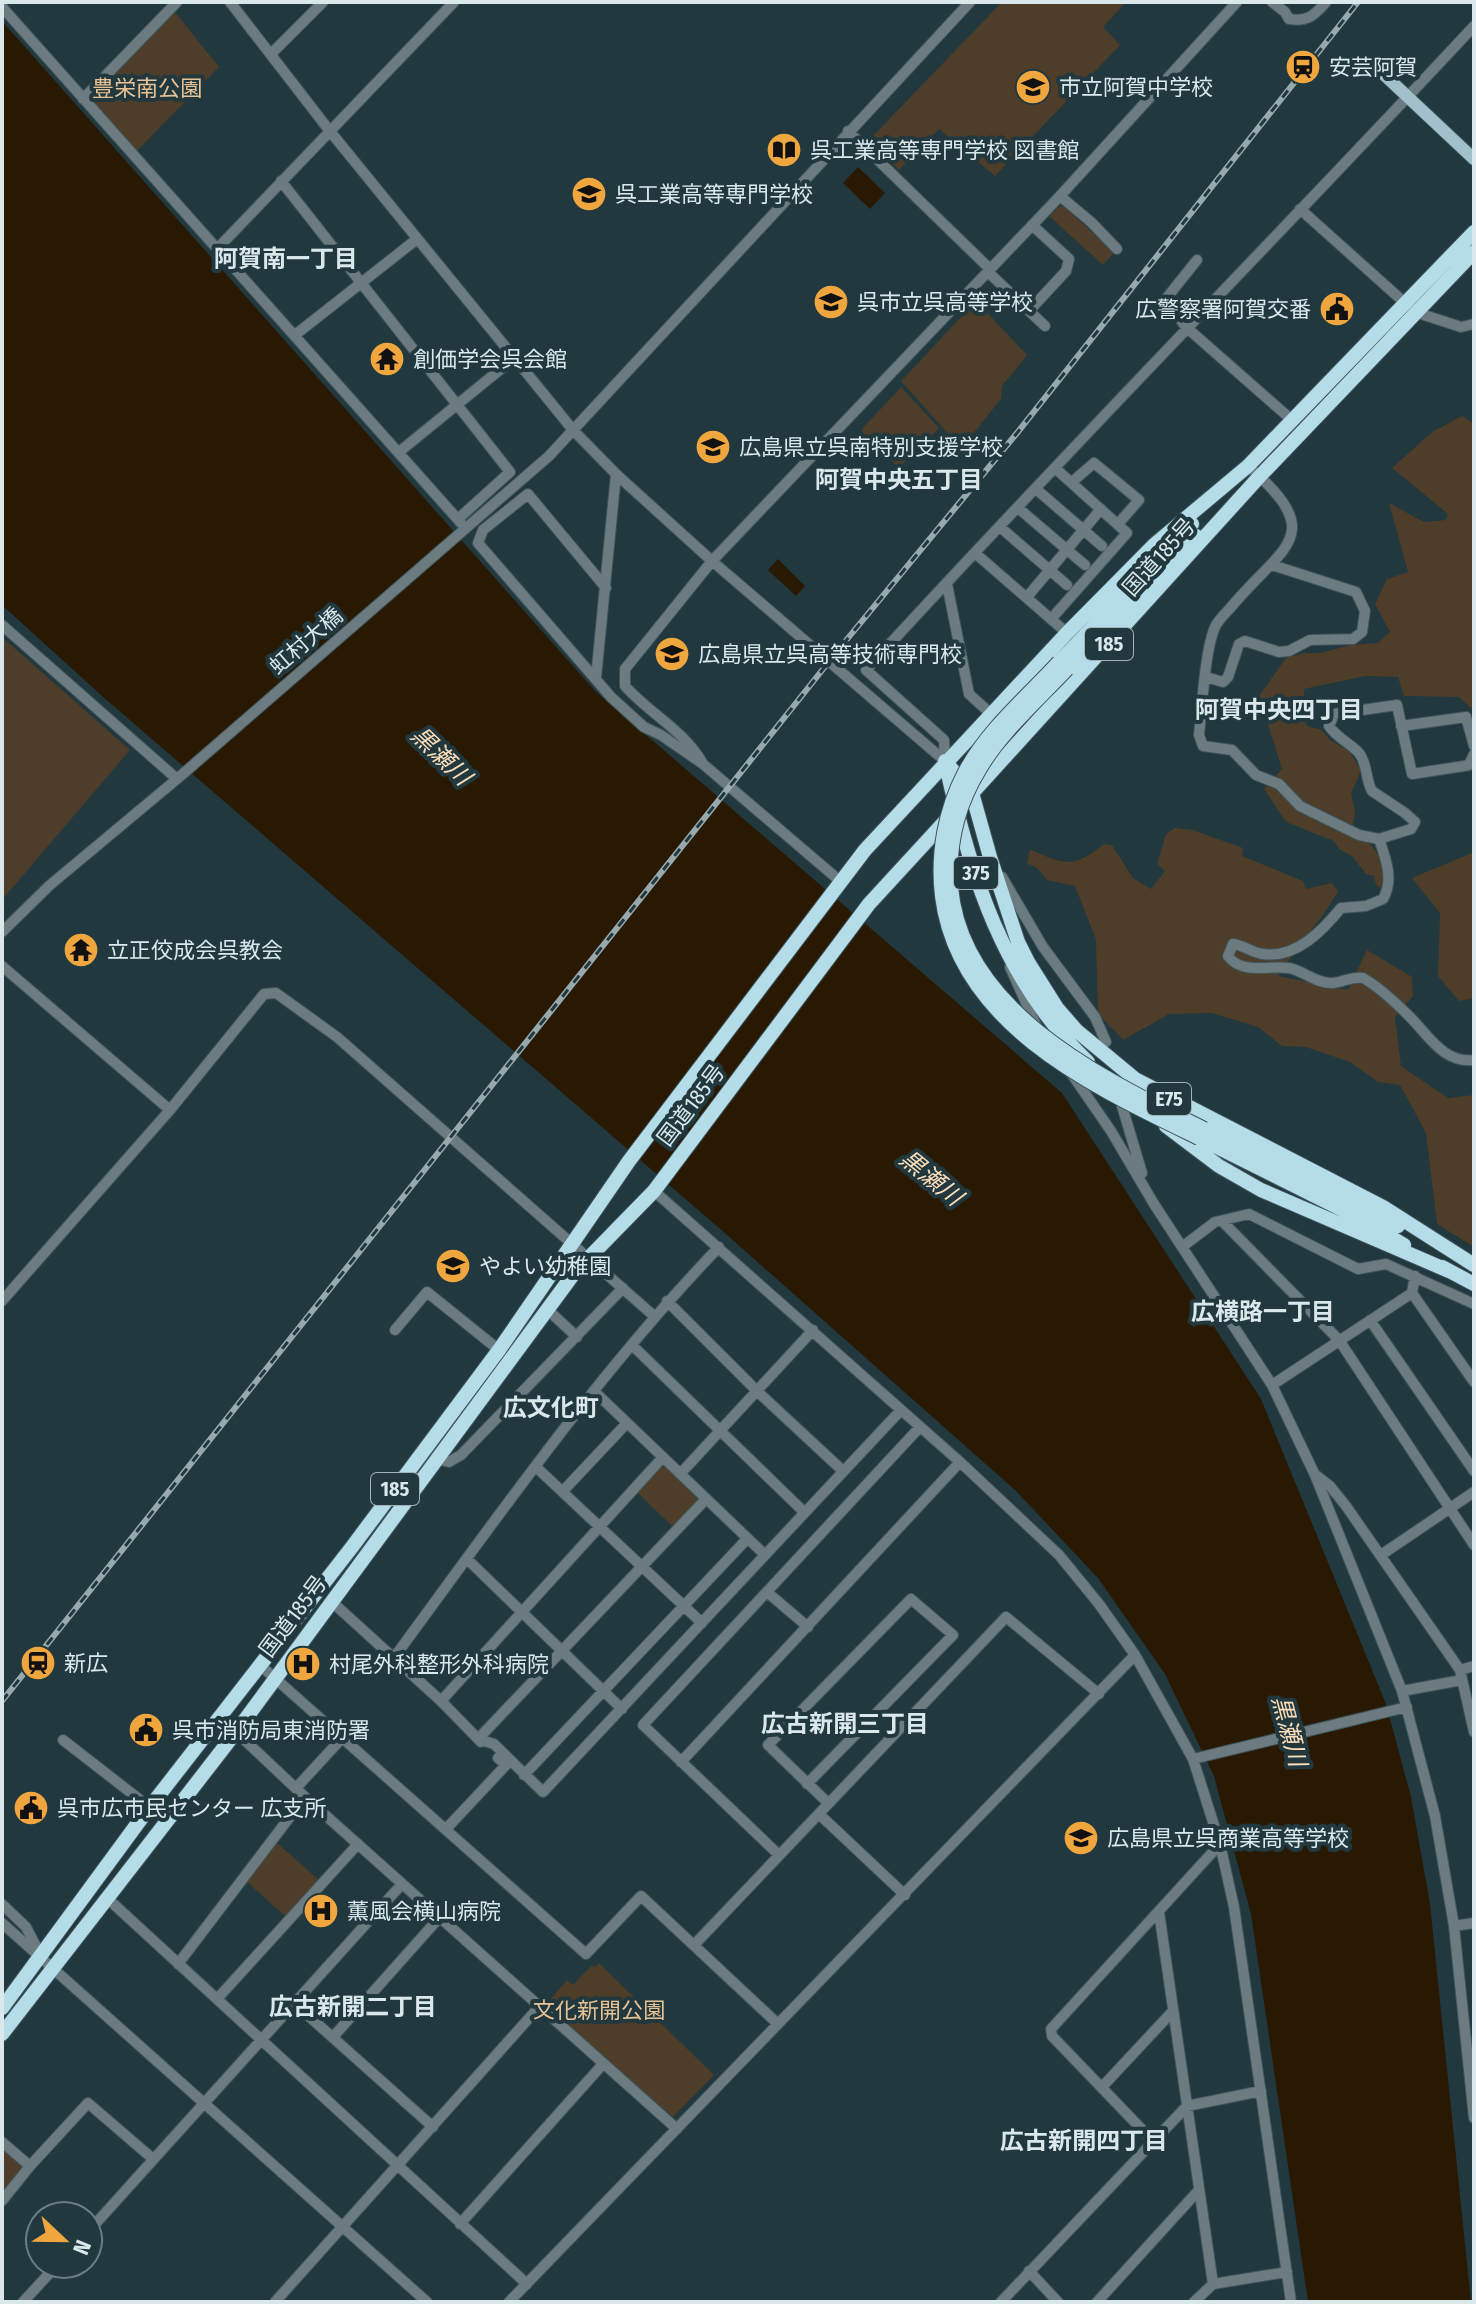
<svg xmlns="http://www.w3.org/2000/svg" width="1476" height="2304" font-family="'Fira Sans Condensed','Noto Sans JP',sans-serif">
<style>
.green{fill:#4e3d29}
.water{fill:#291903}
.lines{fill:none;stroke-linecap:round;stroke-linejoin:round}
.minor-casing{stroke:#3e545a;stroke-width:12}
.major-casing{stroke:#3e545a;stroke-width:14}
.highway-casing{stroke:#3e545a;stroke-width:16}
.minor{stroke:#6b7b7f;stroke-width:10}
.major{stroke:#a0c1cb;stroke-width:12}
.highway{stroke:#b5dde9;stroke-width:14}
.rail-casing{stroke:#98a9ae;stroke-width:6}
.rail{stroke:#20383e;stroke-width:3;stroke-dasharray:9;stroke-linecap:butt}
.highway-bridge-casing{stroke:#3e545a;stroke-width:16;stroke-linecap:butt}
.highway-bridge{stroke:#b5dde9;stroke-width:14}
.labels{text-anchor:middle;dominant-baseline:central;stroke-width:8;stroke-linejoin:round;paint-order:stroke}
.shield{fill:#20383e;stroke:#a2b3b8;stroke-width:2}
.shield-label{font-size:20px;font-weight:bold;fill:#dae8ec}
.poi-label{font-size:22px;fill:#dae8ec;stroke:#20383e;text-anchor:start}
.park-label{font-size:22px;fill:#e8c294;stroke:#20383e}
.street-label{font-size:22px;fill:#dae8ec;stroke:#20383e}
.neighbourhood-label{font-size:24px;font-weight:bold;fill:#dae8ec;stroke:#20383e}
.water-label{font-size:24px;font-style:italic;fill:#fcddb8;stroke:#20383e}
</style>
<rect width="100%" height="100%" fill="#20383e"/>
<path class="green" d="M1002,2H1126L1103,27L1120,45L995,176L939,129L899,170L868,141Z
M174,11L219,67L135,153L92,104L93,91Z
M1060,206H1064L1114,253L1103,265L1049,216Z
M976,301L1027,355L1002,386L1001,399L968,440L951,437L901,381Z
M901,387L939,428L902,465L897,466L863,435L862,429Z
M1462,416L1474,423V718L1472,709L1459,697L1404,696L1398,677L1365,676L1304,689L1303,717L1307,726L1322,730L1330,740L1349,751L1361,770L1351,794L1355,811L1353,826C1370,843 1391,862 1382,889L1376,885L1374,876L1366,874L1352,856L1339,849L1334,841L1286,822L1264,789L1282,769L1259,696L1286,658L1304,653H1321L1350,645L1378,643L1390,632L1375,604L1387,579L1408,572L1389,503L1424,522L1446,520L1448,514L1392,468L1432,432Z
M2,637L130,750L2,900Z
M1175,828L1193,830L1243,848L1242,856L1303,881L1306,889L1332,883L1338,891C1321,922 1297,946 1278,976L1348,990L1367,950L1412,977L1413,996L1395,1017L1401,1066L1448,1098L1474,1095V1247L1437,1224L1426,1133L1400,1085L1378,1082L1350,1062L1306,1047L1282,1046L1258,1027L1212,1013L1169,1014L1123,1040L1098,1014L1096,940L1075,886L1047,880L1037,868L1027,863L1030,849C1066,866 1074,868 1104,844L1112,845L1133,878L1151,889L1165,871L1157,864L1166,834Z
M1474,852V998L1459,1001L1438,976L1440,913L1412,878Z
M665,1464L699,1497V1501L674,1528L636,1491L660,1465Z
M276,1842L319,1880L286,1917L246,1881Z
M599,1963L714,2075L673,2117L544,2007L567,1980L573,1985L592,1965L595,1967Z
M2,2148L24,2167L2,2193Z"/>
<path class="water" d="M2,21L595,691L1062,1093L1261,1399L1386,1704L1411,1797L1430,1904L1471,2302H1308L1251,1914L1214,1776L1165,1674L1098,1578L1015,1490L726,1234L102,696L2,605Z
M858,167L885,193L870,209L843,183Z
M778,559L805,586L796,596L768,570Z"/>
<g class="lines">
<defs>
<path id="minor" d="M230,2L329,130L573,430L616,474L712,561L945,761
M1272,2L1285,12L1289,19C1307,22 1314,16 1326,2
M2,7L461,523
M271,54L323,2
M83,99L177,2
M848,131L990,269
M281,181L510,472L458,519
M1060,196L1091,222L1117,249
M1300,209L1415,312L1461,327L1474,324
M217,249L454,2
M1197,260L1165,300L1186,327L1293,421
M988,272L1045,326
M1029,311L1066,271L1069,259L1032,225
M295,335L417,239
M399,452L513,359
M1248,466C1329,536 1283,545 1232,606C1227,612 1220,618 1216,625C1205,646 1202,709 1199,735L1203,746L1232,750L1256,775L1279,784L1300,806L1359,835L1379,839C1386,859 1394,880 1383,899L1366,906L1341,908C1323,930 1296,959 1263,954C1252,953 1244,945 1233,944L1228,956C1241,975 1270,965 1289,968C1304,971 1317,984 1332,983C1344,982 1351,976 1363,978C1379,987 1395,1002 1408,1015C1427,1033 1443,1064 1474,1060
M1072,482L1094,463L1139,500L1118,524
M1036,489L1102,546
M1018,508L1085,565
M1000,527L1067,585
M975,553L1067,633
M947,584L969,694L990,713
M606,588L528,494L483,530L478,543L611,697L644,727L661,735L703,764L840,881
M1027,597L1101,509
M1052,618L1127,533L1055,468
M2,625L177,779L50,885L2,932
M1206,677L1223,682L1228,677L1239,644L1245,641L1279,652L1289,651L1310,640L1353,639L1362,632L1365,611L1356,592L1272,565
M596,678L616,474
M1401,726L1466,717L1474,746
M945,761L944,740L866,670C1065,452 1273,242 1474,26
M703,764C685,731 650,714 625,686V669L712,561L1060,196L1237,2
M177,779L549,456L970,2
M1379,839L1411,829L1415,822L1405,813L1372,791C1365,778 1368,765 1359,753C1350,743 1337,738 1329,726L1334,714L1397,705L1412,774L1464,766L1469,765L1474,754
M1002,877L1043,947L1095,1017L1106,1042
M2,966L170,1110
M1010,967L1036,1025
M1071,1073L1111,1131L1154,1204L1272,1385L1315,1475L1402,1691L1435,1816L1454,1926L1474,2118
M1122,1106L1142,1173
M654,1191L960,1462L1059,1555L1099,1604L1135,1655L1193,1759L1220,1844L1234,1907L1291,2302
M1222,1221L1339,1340L1474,1545
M1182,1247L1215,1222L1249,1214L1358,1269L1386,1264L1474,1304
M1415,1276L1412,1293L1474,1382
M2,1301L170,1110L264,994L276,993L337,1037L654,1316
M667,1301L758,1392L843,1471
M548,1310L577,1337
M1370,1320L1474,1471
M395,1330L427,1292L499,1350
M632,1345L804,1512
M1272,1385L1412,1293
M595,1392L765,1555
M437,1459L449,1462L461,1455L623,1288
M536,1467L702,1623
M681,1473L813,1330
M1317,1476L1330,1486L1346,1506L1460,1670L1474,1732
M563,1491L627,1423
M1381,1555L1474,1492
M467,1559L622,1709
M767,1592L808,1627
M331,1601L441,1701L481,1742
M393,1659C496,1519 598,1373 719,1247
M260,1665L586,1954L641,1896L778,2024
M1460,1670L1474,1666
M1402,1691L1462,1680
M441,1701L663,1457
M236,1732L305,1797L677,2129
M478,1739L494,1744L543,1792L901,1410
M478,1739L706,1499
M63,1740L166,1820
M1193,1759L1407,1707
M681,1762L960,1462
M524,1775L747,1539
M807,1784L953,1635L911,1599L768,1745L828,1803
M296,1788L343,1737
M819,1814L905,1895
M446,1829L506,1765L498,1758
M779,1855L643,1725L920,1427
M107,1898L527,2284
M2,1904L26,1927L38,1950
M1159,1912L1213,2284
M2,1923L427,2302
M1454,1926L1474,1923
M694,1945L1006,1617L1099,1694
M178,1964L305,1797
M217,1999L358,1844
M294,2003L433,2127
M333,2037L439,1918
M1102,2087L1172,2012
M1153,2141L1052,2036L1051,2029L1220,1844
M2,2142L30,2166
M2,2201L30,2166L88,2103L153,2159
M460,2224L603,2064
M88,2232L402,1884
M1029,2271L1058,2302
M23,2302L58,2264
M275,2302L539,2007
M509,2302L1135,1655
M1001,2302L1187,2106L1261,2091
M1097,2302L1198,2191
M1194,2302L1213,2284L1287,2272"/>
<path id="major" d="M1377,68L1474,159"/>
<path id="highway" d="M1059,662L1192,524
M1067,669L1196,536
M945,761L972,793L990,857L1018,942L1028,962L1057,1008L1077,1031L1135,1079L1383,1207L1474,1265
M946,765C970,875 1004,982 1088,1062
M964,802L1260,476L1474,252
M1166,1126L1219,1166L1261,1190L1449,1271
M1204,1129L1398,1226
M1199,1138L1357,1217L1404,1245
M1442,1267L1474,1284
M2,2008L149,1808L352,1547L499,1350L629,1161L865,850L1067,633L1155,544L1248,466L1474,232
M2,2034L236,1732L575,1272L654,1191L869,904L949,817"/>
</defs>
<use href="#minor" class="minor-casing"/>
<use href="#major" class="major-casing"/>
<use href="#highway" class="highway-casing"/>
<use href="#minor" class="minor"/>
<use href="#major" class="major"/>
<use href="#highway" class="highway"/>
<defs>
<path id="rail" d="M2,1701L839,649L1017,433L1358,2"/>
</defs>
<use href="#rail" class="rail-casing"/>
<use href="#rail" class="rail"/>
<defs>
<path id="highway-bridge" d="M1059,662C1027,697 987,730 965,772C945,810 937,854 942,896C958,1025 1094,1087 1199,1138
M1067,669C1037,701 1001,732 979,770C957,806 948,845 951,887C962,1013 1105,1079 1204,1129"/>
</defs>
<use href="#highway-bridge" class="highway-bridge-casing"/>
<use href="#highway-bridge" class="highway-bridge"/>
</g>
<defs>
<symbol id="station-disc" viewBox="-11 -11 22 22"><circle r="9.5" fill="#f0a63e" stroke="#20383e"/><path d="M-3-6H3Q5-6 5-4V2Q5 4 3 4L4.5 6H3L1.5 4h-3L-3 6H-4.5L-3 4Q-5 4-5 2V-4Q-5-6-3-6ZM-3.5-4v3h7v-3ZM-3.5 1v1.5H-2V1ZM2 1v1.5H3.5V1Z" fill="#111"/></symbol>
<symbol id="school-disc" viewBox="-11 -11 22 22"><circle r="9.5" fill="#f0a63e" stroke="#20383e"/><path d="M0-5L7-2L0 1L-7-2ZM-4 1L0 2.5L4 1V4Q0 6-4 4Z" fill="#111"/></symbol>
<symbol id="library-disc" viewBox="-11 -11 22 22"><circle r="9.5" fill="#f0a63e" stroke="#20383e"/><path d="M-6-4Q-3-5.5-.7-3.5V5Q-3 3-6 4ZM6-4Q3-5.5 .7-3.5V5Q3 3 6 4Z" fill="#111"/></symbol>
<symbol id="civic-disc" viewBox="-11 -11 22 22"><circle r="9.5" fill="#f0a63e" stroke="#20383e"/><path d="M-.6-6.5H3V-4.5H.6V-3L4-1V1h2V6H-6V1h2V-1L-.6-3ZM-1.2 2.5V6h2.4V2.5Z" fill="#111"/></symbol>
<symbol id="temple-disc" viewBox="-11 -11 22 22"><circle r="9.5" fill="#f0a63e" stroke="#20383e"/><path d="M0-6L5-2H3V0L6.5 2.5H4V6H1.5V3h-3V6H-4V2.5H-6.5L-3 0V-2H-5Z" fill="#111"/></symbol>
<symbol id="university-disc" viewBox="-11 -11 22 22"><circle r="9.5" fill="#f0a63e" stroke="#20383e"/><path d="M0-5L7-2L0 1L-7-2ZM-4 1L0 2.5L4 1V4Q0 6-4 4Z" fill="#111"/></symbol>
<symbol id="hospital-disc" viewBox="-11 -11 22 22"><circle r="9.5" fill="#f0a63e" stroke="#20383e"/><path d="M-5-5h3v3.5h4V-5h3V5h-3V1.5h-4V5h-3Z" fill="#111"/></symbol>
</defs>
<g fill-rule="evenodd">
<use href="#station-disc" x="1283" y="47" width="40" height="40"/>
<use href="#school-disc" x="1013" y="67" width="40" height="40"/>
<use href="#library-disc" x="764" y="130" width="40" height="40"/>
<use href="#school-disc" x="569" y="174" width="40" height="40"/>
<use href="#school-disc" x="811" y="282" width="40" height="40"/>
<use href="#civic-disc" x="1317" y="289" width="40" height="40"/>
<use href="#temple-disc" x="367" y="339" width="40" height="40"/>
<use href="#school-disc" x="693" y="427" width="40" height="40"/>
<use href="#university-disc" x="652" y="634" width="40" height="40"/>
<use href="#temple-disc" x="61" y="930" width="40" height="40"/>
<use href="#school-disc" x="433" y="1246" width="40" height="40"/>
<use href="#station-disc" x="18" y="1643" width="40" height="40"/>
<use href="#hospital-disc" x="283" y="1644" width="40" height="40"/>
<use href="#civic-disc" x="126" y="1710" width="40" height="40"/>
<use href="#civic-disc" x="11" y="1788" width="40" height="40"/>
<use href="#school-disc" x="1061" y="1818" width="40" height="40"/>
<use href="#hospital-disc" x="301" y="1891" width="40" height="40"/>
</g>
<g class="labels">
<g class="shield">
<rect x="1085" y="628" width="48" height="32" rx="6"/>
<rect x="954" y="857" width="44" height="32" rx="6"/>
<rect x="1147" y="1083" width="44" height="32" rx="6"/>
<rect x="371" y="1473" width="48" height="32" rx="6"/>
</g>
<g class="shield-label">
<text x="1109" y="644">185</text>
<text x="976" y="873">375</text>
<text x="1169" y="1099">E75</text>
<text x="395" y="1489">185</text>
</g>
<g class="poi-label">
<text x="1329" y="67">安芸阿賀</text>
<text x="1059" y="87">市立阿賀中学校</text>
<text x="810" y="150">呉工業高等専門学校 図書館</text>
<text x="615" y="194">呉工業高等専門学校</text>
<text x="857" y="302">呉市立呉高等学校</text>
<text x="1311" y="309" text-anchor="end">広警察署阿賀交番</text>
<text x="413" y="359">創価学会呉会館</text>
<text x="739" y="447">広島県立呉南特別支援学校</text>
<text x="698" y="654">広島県立呉高等技術専門校</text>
<text x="107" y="950">立正佼成会呉教会</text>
<text x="479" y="1266">やよい幼稚園</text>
<text x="64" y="1663">新広</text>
<text x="329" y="1664">村尾外科整形外科病院</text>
<text x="172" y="1730">呉市消防局東消防署</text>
<text x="57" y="1808">呉市広市民センター 広支所</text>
<text x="1107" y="1838">広島県立呉商業高等学校</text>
<text x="347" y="1911">薫風会横山病院</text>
</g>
<g class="park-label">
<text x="147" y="88">豊栄南公園</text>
<text x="599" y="2010">文化新開公園</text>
</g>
<g class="street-label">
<text transform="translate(1159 557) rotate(-48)">国道185号</text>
<text transform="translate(306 641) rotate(-41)">虹村大橋</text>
<text transform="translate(691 1105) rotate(-53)">国道185号</text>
<text transform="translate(293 1616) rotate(-53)">国道185号</text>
</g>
<g class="neighbourhood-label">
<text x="286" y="259">阿賀南一丁目</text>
<text x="899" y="480">阿賀中央五丁目</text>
<text x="1279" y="710">阿賀中央四丁目</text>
<text x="1263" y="1312">広横路一丁目</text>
<text x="551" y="1408">広文化町</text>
<text x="845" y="1724">広古新開三丁目</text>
<text x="353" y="2007">広古新開二丁目</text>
<text x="1084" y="2141">広古新開四丁目</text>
</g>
<g class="water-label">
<text transform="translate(441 756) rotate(44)">黒瀬川</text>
<text transform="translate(931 1178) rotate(39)">黒瀬川</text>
<text transform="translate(1289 1731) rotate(75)">黒瀬川</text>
</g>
</g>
<rect width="1476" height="2304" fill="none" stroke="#dae8ec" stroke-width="8"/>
<g transform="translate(64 2240) rotate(112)"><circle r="38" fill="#20383e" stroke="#6a7e84" stroke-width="2"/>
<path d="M0-6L14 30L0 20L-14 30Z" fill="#f0a63e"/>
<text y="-12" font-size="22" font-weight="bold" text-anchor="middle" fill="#dae8ec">N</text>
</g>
</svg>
